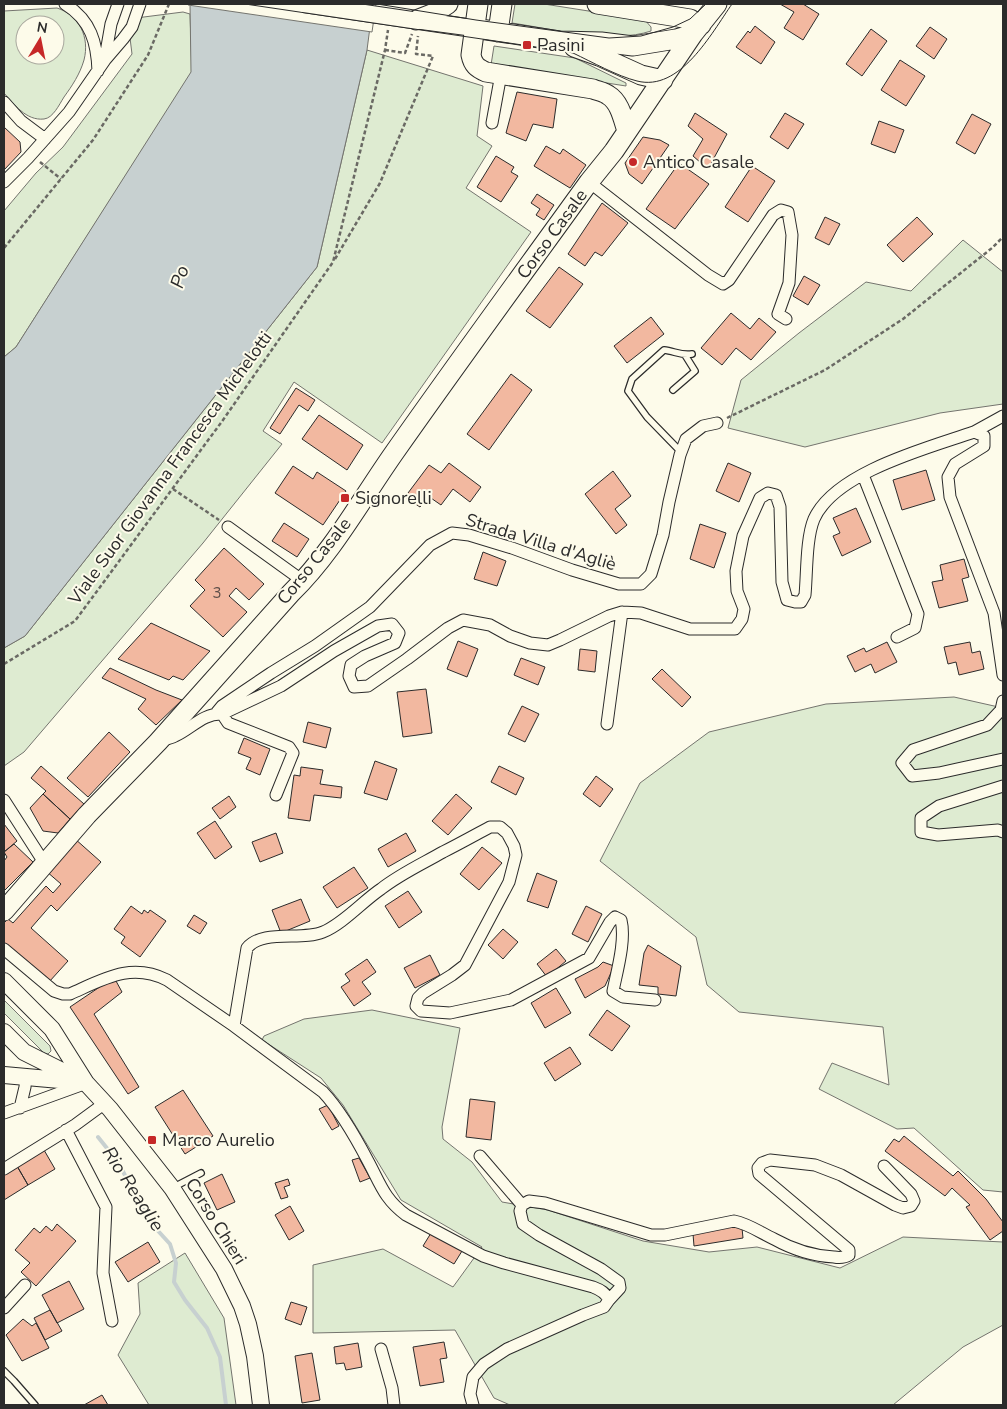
<svg xmlns="http://www.w3.org/2000/svg" width="1007" height="1409" font-family="'Nunito Sans',sans-serif">
<style>
.green{fill:#deebd1;stroke:#74746e;fill-rule:evenodd}
.water{fill:#c7d0d0;stroke:#74746e}
.pier{fill:#fdfbea;stroke:#74746e}
.lines{fill:none;stroke-linecap:round;stroke-linejoin:round}
.stream{stroke:#c7d0d0;stroke-width:4}
.building{fill:#f2b8a0;stroke:#2b2b2b}
.service-casing{stroke:#2b2b2b;stroke-width:8}
.minor-casing{stroke:#2b2b2b;stroke-width:13}
.secondary-casing{stroke:#2b2b2b;stroke-width:18}
.primary-casing{stroke:#2b2b2b;stroke-width:21}
.path{stroke:#6a6964;stroke-width:2.5;stroke-dasharray:4 2.5;stroke-linecap:butt}
.service{stroke:#fdfbea;stroke-width:5.5}
.minor{stroke:#fdfbea;stroke-width:11}
.secondary{stroke:#fdfbea;stroke-width:16}
.primary{stroke:#fdfbea;stroke-width:19}
.tram{stroke:#2b2b2b;stroke-width:1}
.secondary-bridge-casing{stroke:#2b2b2b;stroke-width:18;stroke-linecap:butt}
.secondary-bridge{stroke:#fdfbea;stroke-width:16}
.poi-dot{fill:#c62828;stroke:#fdfbea;stroke-width:2}
.labels{text-anchor:middle;dominant-baseline:central;stroke-width:4;stroke-linejoin:round;paint-order:stroke}
.number-label{font-size:15px;fill:#5d4e48}
.poi-label{font-size:18px;fill:#2b2b2b;stroke:#fdfbea;text-anchor:start}
.street-label{font-size:18px;fill:#2b2b2b;stroke:#fdfbea}
.water-label{font-size:19px;font-style:italic;fill:#2b2b2b;stroke:#fdfbea}
</style>
<rect width="100%" height="100%" fill="#fdfbea"/>
<path class="green" d="M515,4H544L633,18L645,20L651,27V31C613,44 552,29 512,23Z
M57,8C79,15 90,37 84,60C80,74 72,86 64,97C59,105 53,118 44,119C26,121 14,104 4,93V11ZM25,25H55V55H25Z
M183,12L190,14L192,72L16,347L4,357V211L36,173L63,147L132,54L130,38L136,18Z
M494,46L575,58L626,83V86L491,65Z
M367,50L483,86L477,136L492,146L466,188L531,232L382,443L294,382L263,431L282,444L203,543L24,752L4,766V648L25,636L317,267Z
M963,240L1003,272V404L940,413L805,447L728,428L741,380L799,333L866,282L911,291Z
M954,697L1003,708V1192L983,1190L914,1128L897,1129L819,1089L832,1063L889,1085L883,1027L739,1012L707,985L696,937L600,861L640,783L709,732L826,704Z
M4,1000L50,1046L51,1051L48,1054L44,1053L4,1013Z
M372,1010L460,1028L442,1127L443,1139L472,1162L502,1202L548,1210L643,1241L709,1252L757,1247L840,1268L903,1237L1003,1242V1325L963,1347L893,1405H510L494,1398L455,1330L313,1333V1265L383,1249L453,1287L482,1247L401,1200L343,1105L321,1078L262,1040L264,1036L304,1019Z
M185,1253L224,1318L236,1405H149L118,1355L140,1314L138,1283Z"/>
<path class="water" d="M190,4H373L367,50L317,267L25,636L4,648V357L16,347L191,72Z"/>
<path class="pier" d="M188,4H376L372,32L188,5Z"/>
<g class="lines">
<path class="stream" d="M98,1137L118,1162L149,1221L170,1244L176,1263L174,1282L185,1300L207,1328L220,1357L226,1405"/>
</g>
<path class="building" d="M780,4H803L819,14L803,40L784,28L794,12Z
M755,26L775,42L761,64L736,47L748,31L750,33Z
M930,27L947,39L934,59L916,46Z
M871,29L887,41L862,76L846,64Z
M900,60L925,76L906,106L881,90Z
M517,92L557,99L553,128L533,124L526,141L506,133Z
M695,113L727,134L708,169L693,156L703,139L688,126Z
M785,113L804,124L788,149L770,137Z
M972,114L991,124L975,154L956,143Z
M879,121L904,130L895,153L871,144Z
M4,127L20,142L21,152L4,170Z
M643,137L660,140L669,145L642,184L629,174L625,163Z
M546,146L560,154L563,149L586,165L570,188L534,166Z
M496,156L514,167L511,172L518,176L501,202L477,187Z
M679,163L709,184L675,229L646,209Z
M752,166L775,181L748,222L725,207Z
M537,194L554,205L544,220L536,215L540,209L531,203Z
M602,203L628,223L602,256L595,252L585,266L568,254Z
M825,217L840,224L829,245L815,238Z
M917,217L933,234L903,262L887,245Z
M559,267L583,284L550,328L526,311Z
M804,276L820,285L808,305L793,296Z
M731,313L750,329L759,318L776,332L751,360L736,348L722,365L701,348Z
M651,317L664,334L627,363L614,346Z
M511,374L532,390L489,450L467,434Z
M296,388L315,400L308,411L299,405L280,434L270,428Z
M319,415L363,445L347,470L302,439Z
M449,463L481,487L470,502L453,489L441,505L428,496L420,507L405,497L429,465L441,473Z
M728,463L751,473L739,502L716,491Z
M293,466L313,479L317,472L346,491L323,525L275,493Z
M926,470L935,500L902,510L893,480Z
M613,471L631,496L615,509L627,525L616,534L585,494Z
M856,508L871,542L842,556L833,536L840,533L833,518Z
M284,523L309,539L297,557L272,541Z
M700,524L726,533L714,568L690,559Z
M224,548L264,584L249,600L236,588L229,596L247,612L223,637L190,606L205,590L195,580Z
M483,552L506,561L497,586L474,579Z
M964,559L969,577L962,579L968,601L939,608L932,582L943,580L940,565Z
M151,623L210,651L183,680L173,676L169,680L118,659Z
M458,641L478,649L467,677L447,669Z
M887,642L897,662L875,673L871,664L855,672L847,656L864,648L866,652Z
M970,642L972,653L980,651L984,669L959,675L956,662L948,664L944,647Z
M580,649L597,651L595,672L578,670Z
M521,658L545,667L538,685L514,675Z
M110,668L156,690L182,700L156,725L138,709L146,699L102,678Z
M662,669L691,697L682,707L652,679Z
M426,689L432,733L403,737L397,692Z
M522,706L539,714L525,742L508,734Z
M308,722L331,728L326,748L303,742Z
M109,732L130,752L88,797L67,778Z
M244,738L270,749L260,775L246,769L251,758L238,753Z
M375,761L397,769L387,800L364,793Z
M41,766L84,804L70,819L43,794L46,791L31,778Z
M499,766L524,778L516,795L491,782Z
M301,767L323,770L320,784L342,787L341,798L314,795L310,821L288,818L294,775L300,776Z
M596,776L613,789L600,807L583,794Z
M43,794L70,819L58,833L43,831L30,808Z
M456,794L472,808L448,835L432,821Z
M229,796L236,807L220,819L212,808Z
M215,821L232,847L215,859L197,833Z
M4,824L17,841L4,852Z
M276,833L283,853L260,862L252,842Z
M406,833L416,851L388,867L378,849Z
M74,838L101,862L57,911L51,905L31,928L68,961L49,982L4,942V923L8,919L13,923L46,886L53,893L61,884L46,871Z
M14,844L33,862L4,891V861L7,857L4,852Z
M482,847L502,863L479,890L460,874Z
M354,867L368,888L337,908L323,887Z
M537,873L557,881L548,908L527,901Z
M408,891L422,912L399,928L385,906Z
M301,899L310,921L281,933L272,910Z
M131,906L142,914L144,910L148,913L150,910L166,921L140,957L121,943L125,937L114,929Z
M586,906L602,914L588,942L572,934Z
M194,915L207,923L200,934L187,926Z
M503,929L518,942L503,959L488,945Z
M648,945L681,966L676,996L658,994V987L639,985L644,953Z
M556,949L566,961L547,977L537,964Z
M430,955L440,975L415,988L404,968Z
M367,959L376,972L362,982L371,994L354,1006L341,987L350,981L345,974Z
M603,962L614,966L605,986L585,998L575,979L598,967Z
M116,981L122,992L94,1014L139,1087L128,1094L70,1007L107,982Z
M556,988L571,1013L545,1028L531,1003Z
M607,1010L630,1026L612,1051L589,1035Z
M570,1047L581,1064L555,1081L544,1063Z
M183,1090L213,1136L185,1154L155,1107Z
M470,1099L495,1102L491,1140L466,1137Z
M328,1105L339,1126L332,1130L319,1109Z
M904,1136L953,1176L958,1171L986,1199L1003,1222V1231L990,1240L966,1207L970,1205L952,1188L945,1196L885,1151L894,1139L899,1142Z
M44,1150L55,1169L28,1185L17,1166Z
M359,1158L370,1178L360,1182L352,1160Z
M17,1166L28,1185L4,1200V1174Z
M222,1174L235,1202L217,1210L204,1183Z
M288,1179L290,1185L284,1187L288,1197L281,1199L275,1183Z
M290,1206L304,1231L289,1240L275,1215Z
M57,1224L76,1241L36,1286L21,1272L30,1263L15,1250L34,1228L40,1233L46,1226L52,1231Z
M735,1226L742,1228L743,1238L694,1246L693,1234Z
M431,1233L462,1251L454,1264L423,1246Z
M148,1242L160,1262L128,1282L115,1262Z
M69,1281L84,1309L57,1323L42,1295Z
M291,1302L307,1307L301,1325L285,1319Z
M50,1310L62,1331L45,1340L34,1318Z
M23,1319L32,1326L36,1323L49,1348L22,1361L6,1335Z
M444,1342L447,1358L440,1359L444,1382L420,1386L413,1347Z
M358,1343L362,1367L346,1370L344,1363L336,1364L334,1347Z
M312,1353L320,1400L302,1403L295,1356Z
M102,1395L108,1405H84Z"/>
<g class="lines">
<defs>
<path id="service" d="M673,390L695,371L685,355
M681,452L647,417L628,391L632,379L664,350C674,351 682,356 692,354
M174,1187L201,1173
M4,1371L14,1381L35,1405"/>
<path id="minor" d="M65,4C91,20 97,43 98,71
M105,58L111,24L118,4
M4,102L21,121L45,139
M492,123L501,74
M4,182L28,158L69,112L105,60L123,39L132,27L140,4
M589,182L708,275L723,284L729,280L773,215L781,210L788,212L792,235L789,283L778,314L786,319
M974,432L1003,416
M863,475L918,614L915,628L897,637
M228,527L303,581
M1003,701L1001,710L987,725L913,750L902,763L912,776L939,773L1003,759
M217,712L222,706L271,673L315,646L370,607L430,545L452,533L469,535L512,548L572,570L619,584H641L651,574L663,535L669,502L680,455L686,439L703,426L717,423
M222,714L228,723L289,747L293,753L276,795
M607,724L622,612
M163,740C167,739 171,738 175,736C191,729 203,713 222,714L281,686L334,651L378,626L392,624L399,633L395,643L365,656L351,665L349,676L354,687L368,686L407,659L448,628L463,620L490,625L510,636L530,643L548,645L560,640L609,616L622,612L641,613L690,629H735L742,619L744,609L737,591L736,571L743,536L760,498L768,493L776,495L780,507L782,582L787,600L795,602H801L805,595C807,574 806,538 814,519C835,472 928,448 974,432L984,436V446L955,464L948,477L950,497L994,613L1003,675
M1003,786L939,806L921,818V832L938,835L998,830L1003,832
M4,800L45,864
M4,949L54,991L63,994H70C104,979 131,962 167,980L234,1026L323,1092C339,1109 357,1140 368,1161C380,1183 384,1199 406,1215L483,1256L504,1263L593,1287C601,1290 606,1293 609,1300L604,1307L583,1315L507,1349L484,1364L473,1377L470,1394L473,1405
M234,1026L247,948C262,929 302,941 323,932C343,924 363,901 381,889C400,874 422,864 443,852C459,844 475,835 490,827H500L507,833L514,846L516,855L509,882L465,965L452,975L423,993L418,998L416,1006L421,1011L450,1013L511,1000L589,958L610,922L615,917L621,920C626,940 617,971 613,991L623,997L655,1000
M20,1108L25,1087L26,1076
M4,1113L84,1084
M66,1130L106,1207L103,1273L112,1321
M480,1156L522,1205
M4,1169L75,1125L105,1103
M609,1300L620,1288L619,1282L601,1269L539,1235L523,1224L520,1211L522,1205L529,1201L545,1203L651,1235H665L734,1221C749,1224 761,1233 774,1239C792,1249 813,1256 834,1257C840,1258 844,1258 849,1255V1250L759,1174L758,1168L762,1163L770,1160L815,1165L841,1175L895,1205L903,1208L911,1206L914,1201L911,1194L884,1166
M4,1308L25,1285
M381,1349L392,1388L394,1405"/>
<path id="secondary" d="M414,20L474,28
M4,981L52,1029L86,1083L110,1109L172,1188L224,1269L242,1306L248,1324L255,1356L261,1405
M4,1032L24,1052L86,1083
M4,1075L71,1081"/>
<path id="primary" d="M478,4L471,55C473,65 477,68 486,72L593,89C598,91 604,92 608,95C620,102 623,119 627,131
M597,4L690,19L701,25
M416,20L434,13L448,4
M474,28L559,41L601,42L633,46L676,39L693,34
M498,32L502,4
M574,47L599,56L641,75L663,80
M4,911L87,815L158,742L291,593C332,553 361,500 394,453C458,362 524,272 589,182L614,151L693,34L717,4"/>
</defs>
<use href="#service" class="service-casing"/>
<use href="#minor" class="minor-casing"/>
<use href="#secondary" class="secondary-casing"/>
<use href="#primary" class="primary-casing"/>
<path class="path" d="M385,50L405,53L412,34
M40,162L61,179
M4,248L93,140L148,55L169,4
M335,259L380,183L433,56L416,54L418,36
M727,418L825,370L903,319L992,248L1003,237
M173,489L219,520
M4,664L75,621L223,420L333,262L385,50L388,30"/>
<use href="#service" class="service"/>
<use href="#minor" class="minor"/>
<use href="#secondary" class="secondary"/>
<use href="#primary" class="primary"/>
<path class="tram" d="M245,4L563,51L573,53C592,62 617,76 637,81C680,92 711,34 732,4
M377,4L476,20L609,38L641,36L673,27L690,19L706,4"/>
<defs>
<path id="secondary-bridge" d="M304,4L412,20"/>
</defs>
<use href="#secondary-bridge" class="secondary-bridge-casing"/>
<use href="#secondary-bridge" class="secondary-bridge"/>
</g>
<g class="poi-dot">
<rect x="522" y="40" width="10" height="10" rx="2.5"/>
<circle cx="633" cy="162" r="5"/>
<rect x="340" y="493" width="10" height="10" rx="2.5"/>
<rect x="147" y="1135" width="10" height="10" rx="2.5"/>
</g>
<g class="labels">
<g class="number-label">
<text x="217" y="593">3</text>
</g>
<g class="poi-label">
<text x="537" y="45">Pasini</text>
<text x="643" y="162">Antico Casale</text>
<text x="355" y="498">Signorelli</text>
<text x="162" y="1140">Marco Aurelio</text>
</g>
<g class="street-label">
<text transform="translate(552 234) rotate(-54)">Corso Casale</text>
<text transform="translate(170 468) rotate(-54)">Viale Suor Giovanna Francesca Michelotti</text>
<text transform="translate(541 542) rotate(17)">Strada Villa d'Agliè</text>
<text transform="translate(314 561) rotate(-51)">Corso Casale</text>
<text transform="translate(216 1221) rotate(58)">Corso Chieri</text>
</g>
<g class="water-label">
<text transform="translate(180 277) rotate(-72)">Po</text>
<text transform="translate(133 1189) rotate(57)">Rio Reaglie</text>
</g>
</g>
<rect width="1007" height="1409" fill="none" stroke="#2b2b2b" stroke-width="10"/>
<g transform="translate(40 40) rotate(10)"><circle r="24" fill="#fdfbea" stroke="#a9a89e"/>
<path d="M0-4L9 19L0 12L-9 19Z" fill="#c62828"/>
<text y="-8" font-size="14" font-weight="bold" text-anchor="middle" fill="#2b2b2b">N</text>
</g>
</svg>
